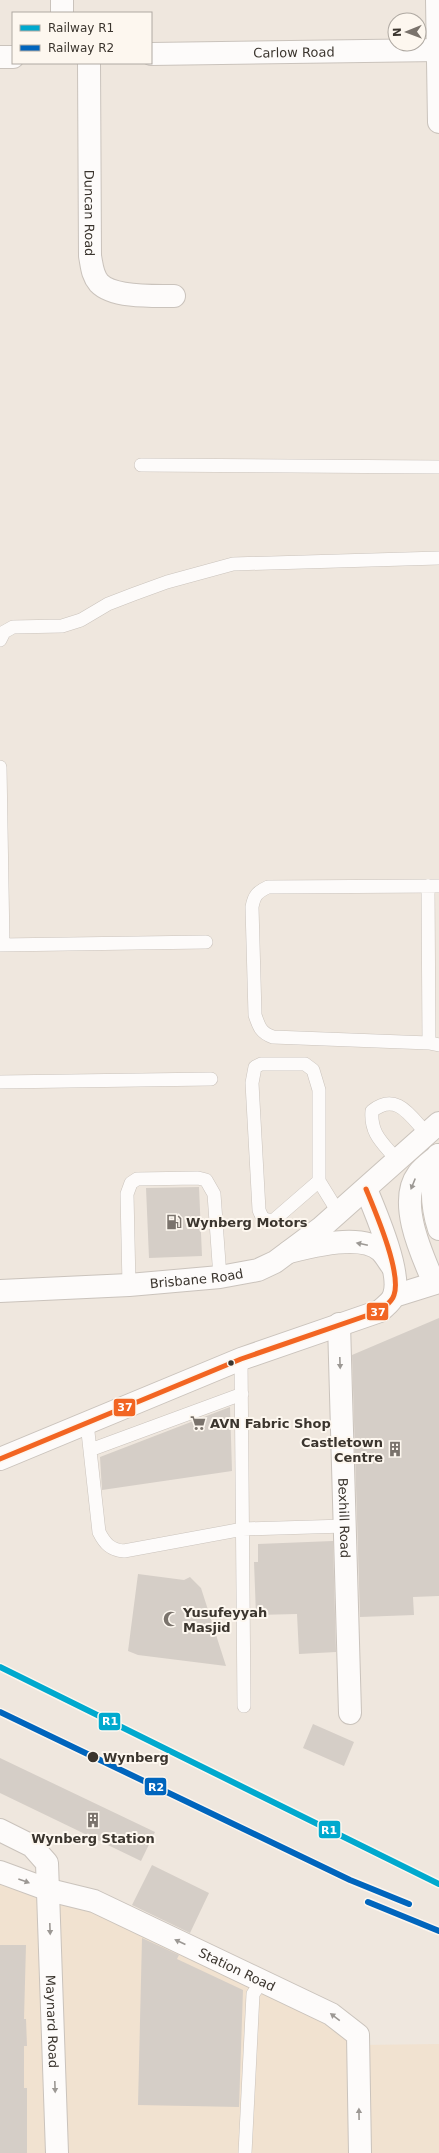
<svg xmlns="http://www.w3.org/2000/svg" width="439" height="2153" font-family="'DejaVu Sans',sans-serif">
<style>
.built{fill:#f1e2d0}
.building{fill:#d5cec7}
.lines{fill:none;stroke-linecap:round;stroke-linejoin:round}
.lane-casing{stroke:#cac3bc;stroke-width:14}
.street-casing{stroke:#cac3bc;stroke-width:24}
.secondary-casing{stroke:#cac3bc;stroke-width:24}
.lane{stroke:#fdfbfa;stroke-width:13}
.street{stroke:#fdfbfa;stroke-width:22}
.secondary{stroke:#fdfbfa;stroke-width:22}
.rail{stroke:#cccac8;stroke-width:3}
.bus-1-casing{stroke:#fdf7ef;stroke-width:8}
.bus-1{stroke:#f26522;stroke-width:5}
.rail-1-casing{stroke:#fdf7ef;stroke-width:9}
.rail-2-casing{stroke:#fdf7ef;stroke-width:9}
.rail-1{stroke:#00a9ce;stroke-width:6}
.rail-2{stroke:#0065bd;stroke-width:6}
.oneway{fill:#9c9894}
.bus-dot{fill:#3b352e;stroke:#fdf7ef;stroke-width:1.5}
.labels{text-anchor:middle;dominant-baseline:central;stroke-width:4;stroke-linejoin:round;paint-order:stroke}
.street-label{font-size:13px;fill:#3b352e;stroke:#fdf7ef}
.poi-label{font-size:13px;font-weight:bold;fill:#3b352e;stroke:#fdf7ef;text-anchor:start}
.stop-label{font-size:13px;font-weight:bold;fill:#3b352e;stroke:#fdf7ef;text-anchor:start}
.line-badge{stroke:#fdf7ef;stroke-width:1.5}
.badge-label{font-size:11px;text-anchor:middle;font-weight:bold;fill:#fff}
</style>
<rect width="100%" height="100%" fill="#efe7de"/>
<path class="built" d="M0,1872L262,1981L358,2045L439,2044V2153H0Z"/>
<path class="building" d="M199,1187L202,1256L149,1258L146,1188Z
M439,1318V1596L413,1597L414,1615L360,1617L352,1355Z
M230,1407L232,1471L102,1490L100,1457Z
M333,1541L336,1652L299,1654L297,1614L256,1615L254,1562H258V1544Z
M138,1574L184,1580L190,1577L201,1588L226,1666L138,1655L128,1651Z
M313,1724L354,1742L344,1766L303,1748Z
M0,1758L155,1832L141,1861L0,1793Z
M152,1865L209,1893L190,1933L132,1905Z
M142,1938L179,1955L177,1959L243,1990L239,2107L138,2105Z
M0,1945H26L24,2019H26L27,2046H24V2088H27V2153H0Z"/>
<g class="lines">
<defs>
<path id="lane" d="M141,465L439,467
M0,640L4,632L13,627L62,626L81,620L108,604L134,594L167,582L233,564L439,558
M0,767L3,945
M428,886L429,1043
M439,886L268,887C257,892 254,896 252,907L255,1015C259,1027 261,1033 273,1037L429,1043L439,1045
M0,945L206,942
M0,1082L211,1079
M397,1160C383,1143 370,1134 372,1111C397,1091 411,1117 427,1134
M319,1181L274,1220C264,1221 262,1218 259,1210L252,1083L255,1067L261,1064H305L313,1070L319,1090V1181L338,1212
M129,1285L127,1194L131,1183L137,1179L198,1178L206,1180L214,1194L220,1277
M241,1359L244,1706
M87,1423L99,1532C105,1544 111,1550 124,1551L243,1529L345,1526
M90,1450L242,1394
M245,2153L253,1994L262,1981"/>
<g id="street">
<path d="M62,0V13"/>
<path d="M437,0L439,122"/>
<path id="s1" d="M151,54L438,50"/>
<path d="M0,57H13"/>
<path id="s2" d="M89,63L90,256C92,266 92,275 99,283C113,298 155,296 174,296"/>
<path d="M438,1155C431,1180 431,1205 439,1229"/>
<path d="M289,1252C312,1246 362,1233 381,1251C385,1255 389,1262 392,1266"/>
<path d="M434,1283C422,1255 397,1202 418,1174C423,1167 432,1161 439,1155"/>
<path d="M394,1296L439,1282"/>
<path id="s3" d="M339,1324L350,1713"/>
<path d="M0,1459L241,1359L380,1311C385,1306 392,1302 394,1295C402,1273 375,1211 366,1189"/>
<path id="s4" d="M0,1872L49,1890L94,1901L331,2014L358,2035L360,2153"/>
</g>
<g id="secondary">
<path id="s5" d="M0,1291L129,1285L220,1277L258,1270L275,1262L322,1227L439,1123"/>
<path id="s6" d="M0,1830L32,1846L47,1863L57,2153"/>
</g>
</defs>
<use href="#lane" class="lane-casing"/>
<use href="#street" class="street-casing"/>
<use href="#secondary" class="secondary-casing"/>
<use href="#lane" class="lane"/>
<use href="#street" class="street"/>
<use href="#secondary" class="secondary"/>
<path class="rail" d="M0,1667L439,1884"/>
<defs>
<path id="bus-1" d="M0,1459L241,1359L380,1311C385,1306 392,1302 394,1295C402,1273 375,1211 366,1189"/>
</defs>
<use href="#bus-1" class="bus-1-casing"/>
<use href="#bus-1" class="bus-1"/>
<defs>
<path id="rail-1" d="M0,1667L439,1884"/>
<path id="rail-2" d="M0,1712L350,1880L409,1904
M368,1902L439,1931"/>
</defs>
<use href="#rail-1" class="rail-1-casing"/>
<use href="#rail-2" class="rail-2-casing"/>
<use href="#rail-1" class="rail-1"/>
<use href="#rail-2" class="rail-2"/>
</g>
<defs><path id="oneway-solid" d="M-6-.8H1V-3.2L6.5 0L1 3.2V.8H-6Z"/></defs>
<g class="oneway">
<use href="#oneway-solid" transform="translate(413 1184) rotate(112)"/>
<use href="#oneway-solid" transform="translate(362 1244) rotate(-168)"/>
<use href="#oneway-solid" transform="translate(340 1363) rotate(88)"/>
<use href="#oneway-solid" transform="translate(24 1881) rotate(20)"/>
<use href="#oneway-solid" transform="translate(50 1929) rotate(88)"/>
<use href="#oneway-solid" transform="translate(180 1942) rotate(-155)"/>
<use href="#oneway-solid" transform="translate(335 2017) rotate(-143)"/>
<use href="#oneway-solid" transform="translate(55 2087) rotate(88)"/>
<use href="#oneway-solid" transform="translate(359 2114) rotate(-91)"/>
</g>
<defs>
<symbol id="fuel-bare" viewBox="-9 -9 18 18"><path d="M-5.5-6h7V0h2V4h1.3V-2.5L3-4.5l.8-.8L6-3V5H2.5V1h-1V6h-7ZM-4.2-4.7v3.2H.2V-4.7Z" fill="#7a736c" stroke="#fdf7ef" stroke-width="2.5" paint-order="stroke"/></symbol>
<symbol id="supermarket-bare" viewBox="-9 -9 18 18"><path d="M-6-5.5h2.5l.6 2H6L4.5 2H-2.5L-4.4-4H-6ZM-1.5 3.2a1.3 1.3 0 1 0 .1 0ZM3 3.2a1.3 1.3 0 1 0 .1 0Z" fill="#7a736c" stroke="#fdf7ef" stroke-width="2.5" paint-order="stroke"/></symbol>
<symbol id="building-bare" viewBox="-9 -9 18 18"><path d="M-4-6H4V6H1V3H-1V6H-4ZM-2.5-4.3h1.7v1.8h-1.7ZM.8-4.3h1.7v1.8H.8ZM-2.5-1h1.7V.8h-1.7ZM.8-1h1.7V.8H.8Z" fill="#7a736c" stroke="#fdf7ef" stroke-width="2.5" paint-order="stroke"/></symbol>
<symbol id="mosque-bare" viewBox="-9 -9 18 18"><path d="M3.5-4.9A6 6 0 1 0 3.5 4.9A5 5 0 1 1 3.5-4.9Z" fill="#7a736c" stroke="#fdf7ef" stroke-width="2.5" paint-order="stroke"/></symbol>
</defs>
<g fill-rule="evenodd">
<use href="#fuel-bare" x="163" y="1211" width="22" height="22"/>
<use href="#supermarket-bare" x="187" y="1412" width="22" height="22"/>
<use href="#building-bare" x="384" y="1438" width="22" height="22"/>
<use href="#mosque-bare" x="160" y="1608" width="22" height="22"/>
<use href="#building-bare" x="82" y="1809" width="22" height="22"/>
</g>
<g class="bus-dot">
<circle cx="231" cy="1363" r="3.5"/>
<circle cx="93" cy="1757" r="6"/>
</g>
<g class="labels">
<g class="street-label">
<text stroke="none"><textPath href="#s1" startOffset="143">Carlow Road</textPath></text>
<text stroke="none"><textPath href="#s2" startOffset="150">Duncan Road</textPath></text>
<text stroke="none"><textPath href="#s5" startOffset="197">Brisbane Road</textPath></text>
<text stroke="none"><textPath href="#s3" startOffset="194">Bexhill Road</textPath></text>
<text stroke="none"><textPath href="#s4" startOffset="257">Station Road</textPath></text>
<text stroke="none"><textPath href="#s6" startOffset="217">Maynard Road</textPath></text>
</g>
<g class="poi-label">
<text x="186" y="1222">Wynberg Motors</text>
<text x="210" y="1423">AVN Fabric Shop</text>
<text x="383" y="1442" text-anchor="end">Castletown<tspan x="383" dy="15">Centre</tspan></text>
<text x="183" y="1612">Yusufeyyah<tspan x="183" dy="15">Masjid</tspan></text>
<text x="93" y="1838" text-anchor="middle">Wynberg Station</text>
</g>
<g class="stop-label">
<text x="103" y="1757">Wynberg</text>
</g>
</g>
<g class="line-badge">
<rect x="366" y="1302" width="23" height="19" rx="4" fill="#f26522"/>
<rect x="113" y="1398" width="23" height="19" rx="4" fill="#f26522"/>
<rect x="98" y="1712" width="23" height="19" rx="4" fill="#00a9ce"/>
<rect x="144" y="1777" width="23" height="19" rx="4" fill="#0065bd"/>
<rect x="318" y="1820" width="23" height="19" rx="4" fill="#00a9ce"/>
</g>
<g class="badge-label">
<text x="378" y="1316">37</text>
<text x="125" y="1411">37</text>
<text x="110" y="1725">R1</text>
<text x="156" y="1791">R2</text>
<text x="329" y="1834">R1</text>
</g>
<rect x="12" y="12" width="140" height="52" fill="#fdf7ef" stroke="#afa9a2"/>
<rect x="20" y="25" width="20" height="6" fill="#00a9ce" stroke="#afa9a2"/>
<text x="48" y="32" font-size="12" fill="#3b352e">Railway R1</text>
<rect x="20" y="45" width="20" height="6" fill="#0065bd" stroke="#afa9a2"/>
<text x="48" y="52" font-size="12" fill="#3b352e">Railway R2</text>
<g transform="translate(407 32) rotate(269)"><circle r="19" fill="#fdf7ef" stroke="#afa9a2"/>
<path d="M0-3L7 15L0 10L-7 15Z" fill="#7a736c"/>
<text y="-6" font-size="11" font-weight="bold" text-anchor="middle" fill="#3b352e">N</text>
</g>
</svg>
